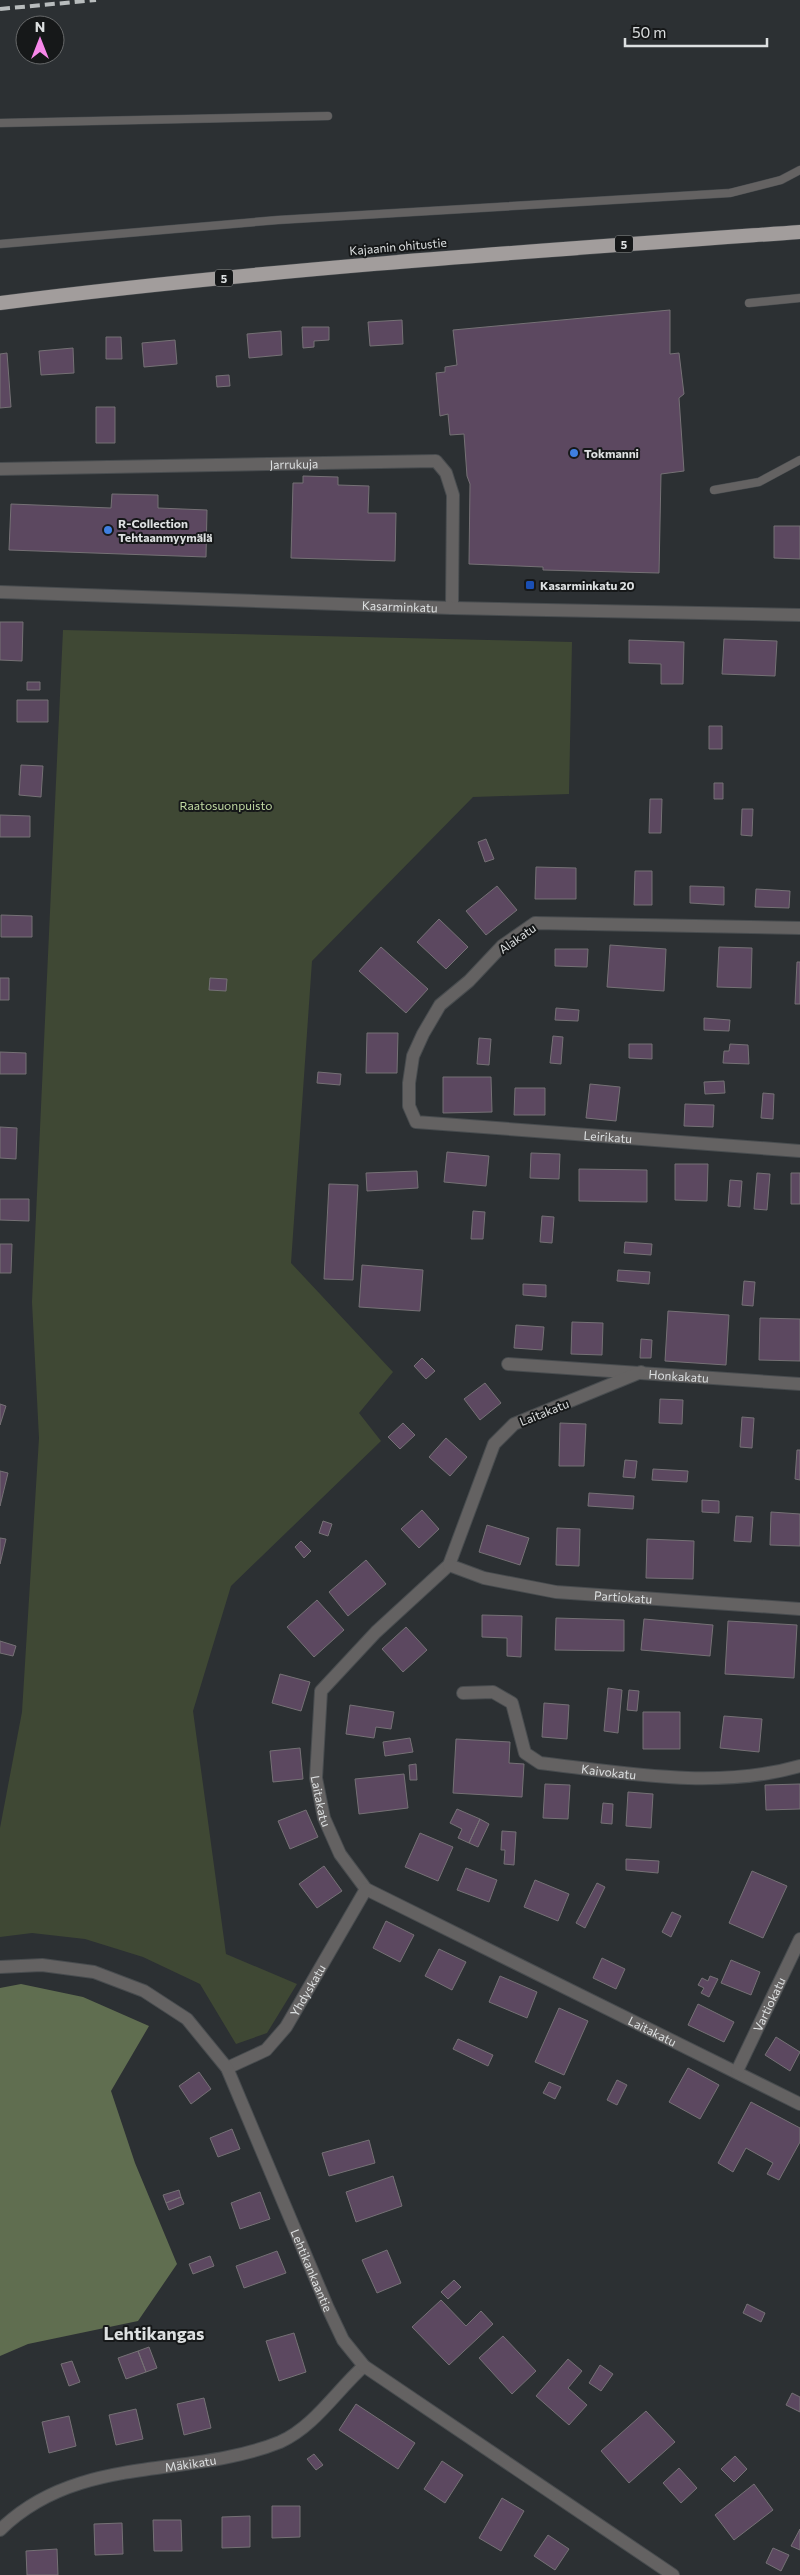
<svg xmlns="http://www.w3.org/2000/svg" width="800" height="2575" font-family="Commissioner,sans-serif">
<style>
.green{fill:#3f4834}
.forest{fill:#606e50}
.building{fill:#5c4860;stroke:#757175}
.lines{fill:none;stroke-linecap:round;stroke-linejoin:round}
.service-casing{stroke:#484c4f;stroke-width:9}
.minor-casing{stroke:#484c4f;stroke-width:14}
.tertiary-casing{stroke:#484c4f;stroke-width:14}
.trunk-casing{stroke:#484c4f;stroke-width:15}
.service{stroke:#646262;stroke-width:8}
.minor{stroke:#646262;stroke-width:12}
.tertiary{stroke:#646262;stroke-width:12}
.trunk{stroke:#a29d9c;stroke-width:14}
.rail{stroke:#b8bcbd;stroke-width:4;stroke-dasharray:10 5;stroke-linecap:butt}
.shop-dot{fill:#3f7fe0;stroke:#161819;stroke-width:2}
.transit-dot{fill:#1a4fb4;stroke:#161819;stroke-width:2}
.labels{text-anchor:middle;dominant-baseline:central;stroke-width:4;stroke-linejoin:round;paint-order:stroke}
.shield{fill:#161819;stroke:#a1a4a5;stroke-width:1}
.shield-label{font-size:11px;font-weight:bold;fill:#dde0e1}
.street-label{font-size:12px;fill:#dde0e1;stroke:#161819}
.poi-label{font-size:12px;font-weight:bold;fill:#dde0e1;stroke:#161819;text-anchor:start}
.park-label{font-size:12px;fill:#c0d9a2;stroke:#161819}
.district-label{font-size:18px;font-weight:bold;fill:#dde0e1;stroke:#161819}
</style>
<rect width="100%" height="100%" fill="#2c3033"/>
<path class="green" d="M63,630L572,642L569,794L473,797L312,961L291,1263L393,1372L359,1413L381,1441L231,1586L193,1711L226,1954L297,1984L267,2033L236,2044L200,1984L143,1957L85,1939L32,1933L0,1937V1828L22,1712L39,1438L32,1302Z"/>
<path class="forest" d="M21,1984L83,1997L149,2026L111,2091L135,2163L177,2264L138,2321L28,2344L0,2356V1988Z"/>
<path class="building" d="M670,310V354L679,353L684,394L679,398L684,471L661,474L659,573L543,570V567L469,564L470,484L467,476L464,434L450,435L448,414L440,416L436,373L445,372V367L457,365L453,330Z
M402,320L403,344L370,346L368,322Z
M302,327H329V340L314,341V347L303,348Z
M281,331L282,355L249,358L247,334Z
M106,337H121L122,359H106Z
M175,340L177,364L144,367L142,343Z
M73,348L74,373L41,375L39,351Z
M7,353L11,407L0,408V354Z
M229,375L230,386L217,387L216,376Z
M96,407H115V443H96Z
M303,476L338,477V485L369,486L368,513H396L395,561L291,558L293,483H303Z
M112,494L158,495V508L207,510L206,557L9,550L11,504L111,508Z
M774,526H800V559L774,558Z
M0,622H23L22,661L0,660Z
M724,639L777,641L775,676L722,674Z
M629,640L684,642L683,684H661V664L629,663Z
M27,682H40V690H27Z
M17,700H48V722H17Z
M709,726H722V749H709Z
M21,765L43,766L41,797L19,795Z
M714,783H723V799H714Z
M650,799H662L661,833H649Z
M742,809H753L752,836L741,835Z
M0,815L30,816V837H0Z
M486,839L494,859L485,862L478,842Z
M536,867L576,868V899H535Z
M635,871H652V905H634Z
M497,886L517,910L486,935L466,911Z
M690,886L724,887V905L690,903Z
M756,889L790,891L789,908L755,907Z
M1,915L32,916V937H1Z
M439,919L468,947L446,969L417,942Z
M610,945L666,949L664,991L607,987Z
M381,947L428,989L406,1013L359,971Z
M719,947L752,948L751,988L717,987Z
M555,949H588L587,967L555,966Z
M797,962H800V1004H795Z
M0,978H9V1000H0Z
M210,978L227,979L226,991L209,990Z
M556,1008L579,1010L578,1021L555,1020Z
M704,1018L730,1020L729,1031L704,1030Z
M367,1033H398L397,1073H366Z
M553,1036L563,1037L561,1064L550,1063Z
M479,1038L491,1039L489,1065L477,1064Z
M629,1044H652V1059L629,1058Z
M730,1044L748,1045L749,1064L723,1063L724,1051H729Z
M0,1052L26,1053V1074H0Z
M318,1072L341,1074L340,1085L317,1083Z
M443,1077H491L492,1112L443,1113Z
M724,1081L725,1093L705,1094L704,1082Z
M590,1084L620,1087L616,1121L586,1118Z
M515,1088H545V1115H514Z
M763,1093L774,1094L773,1119L761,1118Z
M685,1104L714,1105L713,1127L684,1126Z
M0,1127L17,1128L16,1159L0,1158Z
M447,1152L489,1156L486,1186L444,1182Z
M531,1153L560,1154L559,1179L530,1178Z
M675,1164H708L707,1201L675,1200Z
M579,1169L647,1170V1202L579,1201Z
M417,1171L418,1188L367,1191L366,1173Z
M757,1173L770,1174L767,1210L754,1209Z
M791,1173H800V1204H791Z
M730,1180L742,1181L740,1207L728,1206Z
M329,1184L358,1185L353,1280L324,1279Z
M0,1199H29V1221L0,1220Z
M473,1211L485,1212L483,1239H471Z
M542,1216L554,1217L552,1243L540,1242Z
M625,1242L652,1244L651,1255L624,1253Z
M0,1244H12L11,1273H0Z
M362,1265L423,1270L420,1311L359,1307Z
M618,1270L650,1272L649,1284L617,1281Z
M744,1281L755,1282L753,1306L742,1305Z
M523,1284L546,1285V1297L523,1295Z
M668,1311L729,1315L726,1365L665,1361Z
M760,1318L800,1319V1361L759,1360Z
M572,1322L603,1323L602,1355L571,1354Z
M516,1325L544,1327L542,1350L514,1348Z
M641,1339L652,1340L651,1358H640Z
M422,1358L435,1371L426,1379L414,1366Z
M485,1383L501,1403L480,1420L464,1399Z
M660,1399L683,1400L682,1424L659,1423Z
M0,1404L6,1406L0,1425Z
M742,1417L754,1418L752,1448L740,1447Z
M403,1423L415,1435L400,1449L388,1437Z
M560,1423L586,1424L584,1466H559Z
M446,1438L467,1457L450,1476L429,1457Z
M797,1450H800V1480L795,1479Z
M625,1460L637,1461L635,1478L623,1477Z
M653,1469L688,1471L687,1482L652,1480Z
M0,1471L8,1473L0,1506Z
M589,1493L634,1496L633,1509L588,1506Z
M702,1500L719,1501V1513L702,1512Z
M422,1510L439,1529L419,1548L401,1529Z
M771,1512L800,1514V1546L770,1545Z
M736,1516L753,1517L751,1542L734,1541Z
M323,1521L332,1524L328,1536L319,1533Z
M487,1525L529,1538L520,1565L479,1552Z
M557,1528L580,1529L579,1566L556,1565Z
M0,1538L6,1539L0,1564Z
M647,1539L694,1541L693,1579L646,1578Z
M301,1541L311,1551L304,1558L295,1547Z
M366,1560L386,1584L348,1616L329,1592Z
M317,1600L344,1630L314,1657L287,1627Z
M482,1615L522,1616L521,1657L507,1656V1638L482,1637Z
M556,1618L624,1620V1651L555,1650Z
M644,1619L713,1625L710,1656L641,1650Z
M728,1621L797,1625L794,1678L725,1674Z
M406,1627L427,1650L403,1672L382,1649Z
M0,1641L16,1646L13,1656L0,1653Z
M280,1674L310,1682L301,1711L272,1703Z
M608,1688L622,1690L618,1733L604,1731Z
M629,1690L639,1691L637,1711L627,1710Z
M544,1703L569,1705L567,1739L542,1737Z
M350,1705L394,1712L391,1729L376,1727L374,1738L346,1734Z
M643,1712H680V1749H643Z
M724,1716L762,1719L759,1752L720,1748Z
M410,1738L413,1752L385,1756L383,1742Z
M456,1739L510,1742L509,1763L524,1764L522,1797L453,1793Z
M300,1748L303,1779L273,1782L270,1751Z
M416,1764L417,1780H410L409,1765Z
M404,1774L408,1808L359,1814L355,1779Z
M545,1784L570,1785L568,1819L543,1818Z
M800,1784V1809L766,1810L765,1785Z
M628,1792L653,1794L651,1828L626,1826Z
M603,1803L613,1804L612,1824L601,1823Z
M457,1809L480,1819L469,1843L458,1838L462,1829L450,1823Z
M306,1810L318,1837L290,1849L278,1821Z
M480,1819L489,1824L478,1847L469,1843Z
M502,1831L516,1832L514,1865L504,1864L505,1850H501Z
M420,1833L453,1847L438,1881L405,1867Z
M626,1859L659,1861L658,1873L626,1870Z
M324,1866L342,1891L317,1908L299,1884Z
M466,1868L497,1880L489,1902L457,1890Z
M752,1871L787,1886L763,1938L729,1923Z
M535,1880L569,1894L558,1921L524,1907Z
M597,1883L605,1887L585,1928L576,1923Z
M672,1912L681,1916L671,1937L662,1932Z
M386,1921L414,1935L400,1962L373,1948Z
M439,1949L466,1962L452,1990L425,1976Z
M602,1958L625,1969L616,1989L593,1978Z
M731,1960L760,1972L751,1995L721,1983Z
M500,1976L537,1992L527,2018L489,2002Z
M710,1976L718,1979L709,1997L701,1993L704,1988L698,1985L702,1978L708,1981Z
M698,2004L734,2022L724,2042L688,2025Z
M559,2008L588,2021L564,2075L535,2062Z
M776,2037L800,2052L790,2071L765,2055Z
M458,2039L493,2055L488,2066L453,2049Z
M688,2068L719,2085L700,2119L669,2102Z
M199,2072L211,2089L191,2104L179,2086Z
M617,2080L627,2085L617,2105L607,2100Z
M549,2082L561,2087L555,2099L543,2093Z
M751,2102L800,2128V2142L779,2180L767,2174L773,2163L746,2148L733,2172L718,2163Z
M232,2129L240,2149L218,2157L210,2138Z
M369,2140L375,2163L329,2176L322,2153Z
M393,2176L402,2206L356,2222L346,2192Z
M179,2190L181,2197L166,2203L163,2195Z
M260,2192L270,2219L240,2229L231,2203Z
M181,2197L184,2204L169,2210L166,2203Z
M387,2250L401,2283L377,2293L362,2260Z
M277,2251L286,2273L244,2288L236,2266Z
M210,2256L214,2266L193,2274L189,2264Z
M454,2280L461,2287L448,2299L441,2292Z
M441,2300L466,2326L481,2311L493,2324L449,2365L412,2327Z
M747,2304L765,2313L761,2322L743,2313Z
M294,2333L306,2372L279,2381L266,2341Z
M503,2336L536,2371L512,2394L479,2358Z
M149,2347L157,2368L146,2372L138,2351Z
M138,2351L146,2372L126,2379L118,2358Z
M568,2359L582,2371L568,2388L587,2405L569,2425L536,2396Z
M72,2361L80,2382L69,2386L61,2364Z
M600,2365L613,2374L601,2391L589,2383Z
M792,2393L800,2397V2412L786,2405Z
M204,2398L211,2428L184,2435L177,2404Z
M356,2404L415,2443L398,2469L339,2430Z
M136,2409L143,2439L116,2445L109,2415Z
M646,2411L675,2442L629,2483L601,2451Z
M69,2416L76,2446L49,2453L42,2422Z
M314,2454L323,2465L316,2470L307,2459Z
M735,2456L747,2469L734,2482L721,2469Z
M442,2461L463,2475L445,2503L424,2489Z
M679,2468L697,2488L681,2503L663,2483Z
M754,2484L773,2510L734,2540L715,2515Z
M502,2498L524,2511L501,2551L479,2538Z
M272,2506H300V2537L272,2538Z
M250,2516V2547L222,2548V2517Z
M153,2520H181L182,2551H154Z
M122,2523L123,2554L95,2555L94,2524Z
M800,2529V2550L791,2546Z
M548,2535L569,2549L555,2570L534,2556Z
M773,2548L789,2555L781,2571L766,2563Z
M57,2549L58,2575H27L26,2551Z"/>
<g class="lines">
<defs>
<path id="service" d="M0,123L328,116
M0,244L278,220L730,193L781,180L800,170
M749,303L800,298
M714,490L759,482L800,460"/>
<g id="minor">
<path id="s1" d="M0,469L436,461L446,473L453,495L452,608"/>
<path id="s2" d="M800,928L535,923L502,946L469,981L440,1005L423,1034L413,1056L409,1083V1106L416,1122L800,1151"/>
<path id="s3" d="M508,1364L800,1384"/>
<path id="s4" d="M641,1372L514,1424L494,1444L449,1565L376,1632L321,1691L316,1778L324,1818L340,1854L366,1889L800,2104"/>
<path id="s5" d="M449,1565L484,1578L556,1592L800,1609"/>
<path id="s6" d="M463,1693L493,1692L512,1703L525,1753L540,1763C625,1773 716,1790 800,1766"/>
<path id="s7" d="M227,2068L266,2050L286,2027L366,1889"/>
<path id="s8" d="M737,2071L800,1939"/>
<path id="s9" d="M0,2530C78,2453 189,2479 280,2442C314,2427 337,2390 364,2366"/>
</g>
<g id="tertiary">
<path id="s10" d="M0,592L452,608L800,615"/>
<path id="s11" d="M0,1967L42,1965L94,1972L144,1991L187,2019L227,2068L327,2306L343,2340L364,2366L673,2575"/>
</g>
<path id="trunk" d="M0,303C266,269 533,251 800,232"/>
</defs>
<use href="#service" class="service-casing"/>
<use href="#minor" class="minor-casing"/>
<use href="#tertiary" class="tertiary-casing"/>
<use href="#trunk" class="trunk-casing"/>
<use href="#service" class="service"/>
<use href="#minor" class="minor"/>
<use href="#tertiary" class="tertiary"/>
<use href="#trunk" class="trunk"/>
<path class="rail" d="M0,9L96,0"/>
</g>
<g class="shop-dot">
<circle cx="574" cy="453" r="5"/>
<circle cx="108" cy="530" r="5"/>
</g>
<rect class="transit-dot" x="525" y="580" width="10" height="10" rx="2.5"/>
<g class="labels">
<g class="shield">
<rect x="615" y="235.5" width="18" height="17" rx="4"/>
<rect x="215" y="269.5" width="18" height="17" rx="4"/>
</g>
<g class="shield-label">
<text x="624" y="244">5</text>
<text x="224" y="278">5</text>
</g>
<g class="street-label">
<text transform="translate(398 246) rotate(-5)">Kajaanin ohitustie</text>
<text stroke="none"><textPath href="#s1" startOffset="294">Jarrukuja</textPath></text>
<text stroke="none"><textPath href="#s10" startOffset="400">Kasarminkatu</textPath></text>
<text transform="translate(517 938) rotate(-35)">Alakatu</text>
<text stroke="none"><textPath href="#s2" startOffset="709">Leirikatu</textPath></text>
<text stroke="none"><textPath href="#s3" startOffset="171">Honkakatu</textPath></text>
<text transform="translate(544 1412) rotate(-22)">Laitakatu</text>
<text stroke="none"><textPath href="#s5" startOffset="178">Partiokatu</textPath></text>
<text stroke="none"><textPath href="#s6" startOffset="191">Kaivokatu</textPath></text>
<text stroke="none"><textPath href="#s4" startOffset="585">Laitakatu</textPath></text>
<text stroke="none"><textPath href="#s7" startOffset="116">Yhdyskatu</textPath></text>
<text stroke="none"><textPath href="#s8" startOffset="74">Vartiokatu</textPath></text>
<text stroke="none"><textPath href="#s4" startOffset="1005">Laitakatu</textPath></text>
<text stroke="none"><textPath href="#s11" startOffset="482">Lehtikankaantie</textPath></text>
<text stroke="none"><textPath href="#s9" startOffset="206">Mäkikatu</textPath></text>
</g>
<g class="poi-label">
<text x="584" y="453">Tokmanni</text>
<text x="118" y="523">R-Collection<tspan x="118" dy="14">Tehtaanmyymälä</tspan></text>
<text x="540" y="585">Kasarminkatu 20</text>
</g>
<g class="park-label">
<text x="226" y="805">Raatosuonpuisto</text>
</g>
<g class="district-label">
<text x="154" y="2333">Lehtikangas</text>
</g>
</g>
<g transform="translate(40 40)"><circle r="24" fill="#161819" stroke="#666869"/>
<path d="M0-4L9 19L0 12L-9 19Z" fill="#f888ea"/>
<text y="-8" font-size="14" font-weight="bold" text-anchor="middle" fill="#dde0e1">N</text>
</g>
<path d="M625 38v8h142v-8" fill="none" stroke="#dde0e1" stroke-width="2.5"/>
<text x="632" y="38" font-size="15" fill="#dde0e1" stroke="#161819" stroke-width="4" paint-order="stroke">50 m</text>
</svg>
